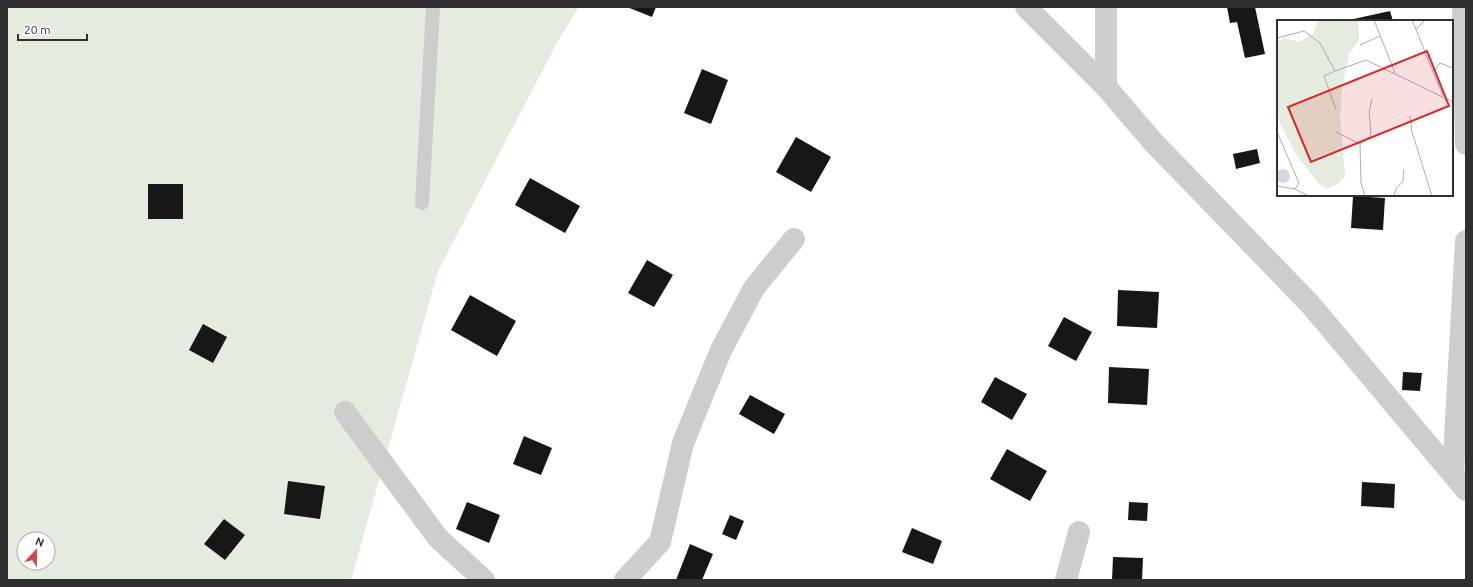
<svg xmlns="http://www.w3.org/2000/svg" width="1473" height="587" font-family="Ubuntu,sans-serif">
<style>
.green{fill:#e4ebdf;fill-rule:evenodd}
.building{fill:#171717}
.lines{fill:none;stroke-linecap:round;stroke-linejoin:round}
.service{stroke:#cdcdcd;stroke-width:14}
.minor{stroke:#cdcdcd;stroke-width:22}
.inset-road{fill:none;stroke:#acacac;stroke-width:1}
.view{fill:#d62828;fill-opacity:0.15;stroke:#d62828;stroke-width:2}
.inset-edge{fill:none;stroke:#303030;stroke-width:2}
</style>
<rect width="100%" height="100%" fill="#fff"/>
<path class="green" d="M7,7H579L560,37L438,271L351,580H7ZM24,539H48V563H24Z"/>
<path class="building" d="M627,7H656L652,17Z
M1227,7H1255L1265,54L1245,58L1237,22L1230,23Z
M1390,11L1393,21H1349V20Z
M702,69L728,80L711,124L684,113Z
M796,137L831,157L811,192L776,172Z
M1257,149L1260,163L1236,169L1233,154Z
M530,178L580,206L565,233L515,205Z
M148,184H183V219H148Z
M1353,196L1385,198L1383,230L1351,228Z
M647,260L673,275L654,307L628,293Z
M1118,290L1159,292L1157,328L1117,326Z
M470,295L516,321L497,356L451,330Z
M1064,317L1092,332L1076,361L1048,346Z
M203,324L227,337L213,363L189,350Z
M1109,367L1149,369L1147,405L1108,403Z
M1403,372L1422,373L1420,391L1402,390Z
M995,377L1027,394L1012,420L981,402Z
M750,395L785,414L774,434L739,414Z
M524,436L552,448L541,475L513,464Z
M1007,449L1047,471L1030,501L990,479Z
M288,481L325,486L320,519L284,514Z
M1362,482L1395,484L1394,508L1361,506Z
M467,502L500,515L489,543L456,529Z
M1129,502L1148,503L1147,521L1128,520Z
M730,515L744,521L736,540L722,534Z
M224,519L245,535L225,560L204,544Z
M912,528L942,541L933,564L902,552Z
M690,544L713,554L702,580H676Z
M1113,557L1143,558L1142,580H1112Z"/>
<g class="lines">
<path class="service" d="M422,203L433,7"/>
<path class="minor" d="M1026,7L1106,87L1154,143L1310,304L1466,490
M1106,7V87
M1463,7L1466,144
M345,412L438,538L484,580
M1453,474L1466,241
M625,580L660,542L683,443L721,350L754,288L794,239
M1066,580L1079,532"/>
</g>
<g transform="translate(1277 20)">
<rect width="176" height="176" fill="#fff"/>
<path d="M41,0H81L82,9V20L72,34L65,69L63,96L68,156L61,164L50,169L41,163L19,134L0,97V22L7,18L22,22L36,14Z" fill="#e4ebdf"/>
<path d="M-1 156a7 7 0 1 1 14 0a7 7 0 1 1-14 0Z" fill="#cddbe9"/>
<path class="inset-road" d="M97,0L118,53M135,0L166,76M139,9L148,0M0,18L27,11L43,23L58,51L89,40L176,82M83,25L103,16M58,51L47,56L59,90M157,51L163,43L176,48M133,96L135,112L155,176M0,112L22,163L18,169L0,166M59,112L83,124M18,169L31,176M88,176L84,163L83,124L92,118L94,113L92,92L95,79M117,176L119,169L126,161L127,149"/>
<path class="view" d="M150,31L172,86L34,142L11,87Z"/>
<rect width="176" height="176" class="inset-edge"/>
</g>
<rect width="1473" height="587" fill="none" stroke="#303030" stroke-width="16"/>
<g transform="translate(36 551) rotate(22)"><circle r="19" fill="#ffffff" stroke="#acacac"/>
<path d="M0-3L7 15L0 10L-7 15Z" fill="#d54944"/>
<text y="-6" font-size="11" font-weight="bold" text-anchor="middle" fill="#303030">N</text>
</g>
<path d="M18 34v6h69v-6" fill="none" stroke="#303030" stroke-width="2"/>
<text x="24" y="34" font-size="12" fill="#303030" stroke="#ffffff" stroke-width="3" paint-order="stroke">20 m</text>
</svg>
